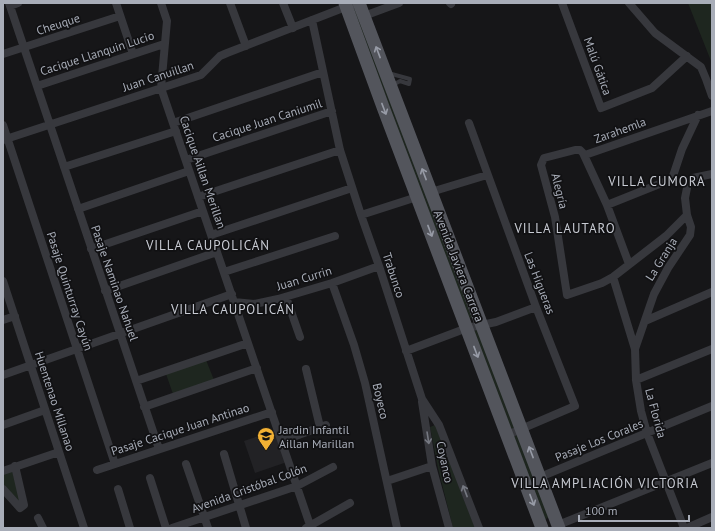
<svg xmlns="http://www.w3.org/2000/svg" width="715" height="531" font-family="'PT Sans',sans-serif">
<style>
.built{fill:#222225}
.green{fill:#1e261f}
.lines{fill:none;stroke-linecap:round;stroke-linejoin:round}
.lane{stroke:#37383d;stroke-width:4}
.street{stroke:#37383d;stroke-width:8}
.primary{stroke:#53555c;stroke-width:13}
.oneway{stroke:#979ba6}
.oneway2{stroke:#757881}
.labels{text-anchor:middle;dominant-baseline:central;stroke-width:3.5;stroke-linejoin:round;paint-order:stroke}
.street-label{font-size:12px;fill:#a8adb8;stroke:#111113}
.poi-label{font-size:12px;fill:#a8adb8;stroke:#111113;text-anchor:start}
.neighbourhood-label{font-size:13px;letter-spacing:1px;fill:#c9ccd4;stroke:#111113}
</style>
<rect width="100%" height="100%" fill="#161618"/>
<path class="built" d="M276,430L287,462L255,473L244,441Z"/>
<path class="green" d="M688,3H712V61H711Z
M357,8L475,316L467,320L350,10Z
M480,329L518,427L511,429L473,331Z
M206,360L214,380L173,394L166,374Z
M435,425L475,528H453L438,468L430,427Z
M521,434L551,516L544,520L514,436Z
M12,470L21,504L3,484V473Z"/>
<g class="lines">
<path class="lane" d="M388,73L410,79L409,84L400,81L393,85"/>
<path class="street" d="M9,3L159,449
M116,3L133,54
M161,3L167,21L161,88L311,528
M230,3L246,46
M283,3L293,28
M450,3L451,4
M562,3L601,108L652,88L687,56
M629,3L655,33L701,67L706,79L712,96
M10,6L18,3
M364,16L399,3
M312,20L340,150L361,215L379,266L422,399L439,425L479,528
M3,54L120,16
M37,86L164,44
M173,123L323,72
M469,123L536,307L575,406L507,435
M3,125L115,464
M3,140L201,75L220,56L227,53L356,3
M585,155L712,111
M186,160L332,111
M64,167L176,131
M431,192L487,175
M198,197L340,150
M607,205L672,179L682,149L698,115
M78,209L189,171
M361,215L417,197
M211,235L352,188
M91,249L203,211
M629,264L607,205L583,153L580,150H575L544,158L541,165L555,217L567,295L602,283L613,277L666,236L687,215
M224,272L335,236
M613,277L635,349L636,380L641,411L647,433L684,528
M3,281L84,528
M332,283L354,345L365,383L397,528
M105,291L217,252
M286,297L300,337
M234,302L254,304L278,299L332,283L379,266
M3,320L15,316
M645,321L712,292
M635,349L654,294L668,268L690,235L691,227L687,215L685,198L688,183L693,178L712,174
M406,351L467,328L496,322L536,307
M306,369L320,427
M3,375L232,294
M636,380L712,349
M136,381L248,343
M422,402L432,466L449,528
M144,407L257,368
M3,425L45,410
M282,441L326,425
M224,454L246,528
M186,464L208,528
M97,470L272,412
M3,471L59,452
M540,477L712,406
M150,478L166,528
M387,481L432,466
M3,489L20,508L24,505L15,466
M118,489L130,528
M38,518L43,528
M556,527L558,525L712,463
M172,528L297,486L333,467
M306,528L350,503
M687,528L712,517"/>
<path class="primary" d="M345,3L383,107L542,528
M359,3L559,528"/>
</g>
<defs><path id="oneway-shaft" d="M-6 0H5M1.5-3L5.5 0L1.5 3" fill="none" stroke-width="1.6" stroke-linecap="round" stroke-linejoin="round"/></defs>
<g class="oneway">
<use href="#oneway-shaft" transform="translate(378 52) rotate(-111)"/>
<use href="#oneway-shaft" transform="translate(384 109) rotate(69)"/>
<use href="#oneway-shaft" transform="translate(424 174) rotate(-111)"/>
<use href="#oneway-shaft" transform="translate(430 231) rotate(69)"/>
<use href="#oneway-shaft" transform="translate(476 352) rotate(69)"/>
<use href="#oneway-shaft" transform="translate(531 452) rotate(-111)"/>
<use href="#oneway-shaft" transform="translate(532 500) rotate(69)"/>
</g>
<g class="oneway2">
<use href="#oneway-shaft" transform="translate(428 438) rotate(81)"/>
<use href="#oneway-shaft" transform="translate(465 491) rotate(-111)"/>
</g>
<defs>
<symbol id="school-pin" viewBox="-11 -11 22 30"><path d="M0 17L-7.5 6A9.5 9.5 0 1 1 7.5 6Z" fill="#f2b134" stroke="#111113"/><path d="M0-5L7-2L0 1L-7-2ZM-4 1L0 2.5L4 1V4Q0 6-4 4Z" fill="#111"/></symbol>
</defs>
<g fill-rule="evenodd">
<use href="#school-pin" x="256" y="426" width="20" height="27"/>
</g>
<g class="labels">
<g class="street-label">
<text transform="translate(58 24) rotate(-18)">Cheuque</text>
<text transform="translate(97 53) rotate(-18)">Cacique Llanquin Lucio</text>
<text transform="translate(598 66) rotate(70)">Malú Gática</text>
<text transform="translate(158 76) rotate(-18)">Juan Canuillan</text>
<text transform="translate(267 120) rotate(-18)">Cacique Juan Caniumil</text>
<text transform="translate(620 130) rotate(-20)">Zarahemla</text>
<text transform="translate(203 172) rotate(71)">Cacique Aillan Merillan</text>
<text transform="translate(560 191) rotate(76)">Alegría</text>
<text transform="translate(661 259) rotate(-58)">La Granja</text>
<text transform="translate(459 266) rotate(69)">Avenida Javiera Carrera</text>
<text transform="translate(394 275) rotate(72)">Trabunco</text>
<text transform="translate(304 278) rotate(-17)">Juan Currin</text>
<text transform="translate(115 283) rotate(71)">Pasaje Naminao Nahuel</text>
<text transform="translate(540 283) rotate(69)">Las Higueras</text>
<text transform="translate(70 291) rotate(72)">Pasaje Quinturray Cayún</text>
<text transform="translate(55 401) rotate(72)">Huentenao Millanao</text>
<text transform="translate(381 401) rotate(77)">Boyeco</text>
<text transform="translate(656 413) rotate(75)">La Florida</text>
<text transform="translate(180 429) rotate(-18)">Pasaje Cacique Juan Antinao</text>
<text transform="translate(599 440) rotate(-22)">Pasaje Los Corales</text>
<text transform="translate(445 462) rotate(78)">Coyanco</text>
<text transform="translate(249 488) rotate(-20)">Avenida Cristóbal Colón</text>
</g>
<g class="poi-label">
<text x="279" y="429">Jardin Infantil<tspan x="279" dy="14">Aillan Marillan</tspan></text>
</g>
<g class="neighbourhood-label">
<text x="657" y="181">VILLA CUMORA</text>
<text x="565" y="228">VILLA LAUTARO</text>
<text x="208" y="245">VILLA CAUPOLICÁN</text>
<text x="233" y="309">VILLA CAUPOLICÁN</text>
<text x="605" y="483">VILLA AMPLIACIÓN VICTORIA</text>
</g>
</g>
<rect width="715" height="531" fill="none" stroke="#a8adb8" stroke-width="8"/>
<path d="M579 515v6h110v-6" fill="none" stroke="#a8adb8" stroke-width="2"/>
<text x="585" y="515" font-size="12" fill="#a8adb8" stroke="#111113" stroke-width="3" paint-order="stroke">100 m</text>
</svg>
